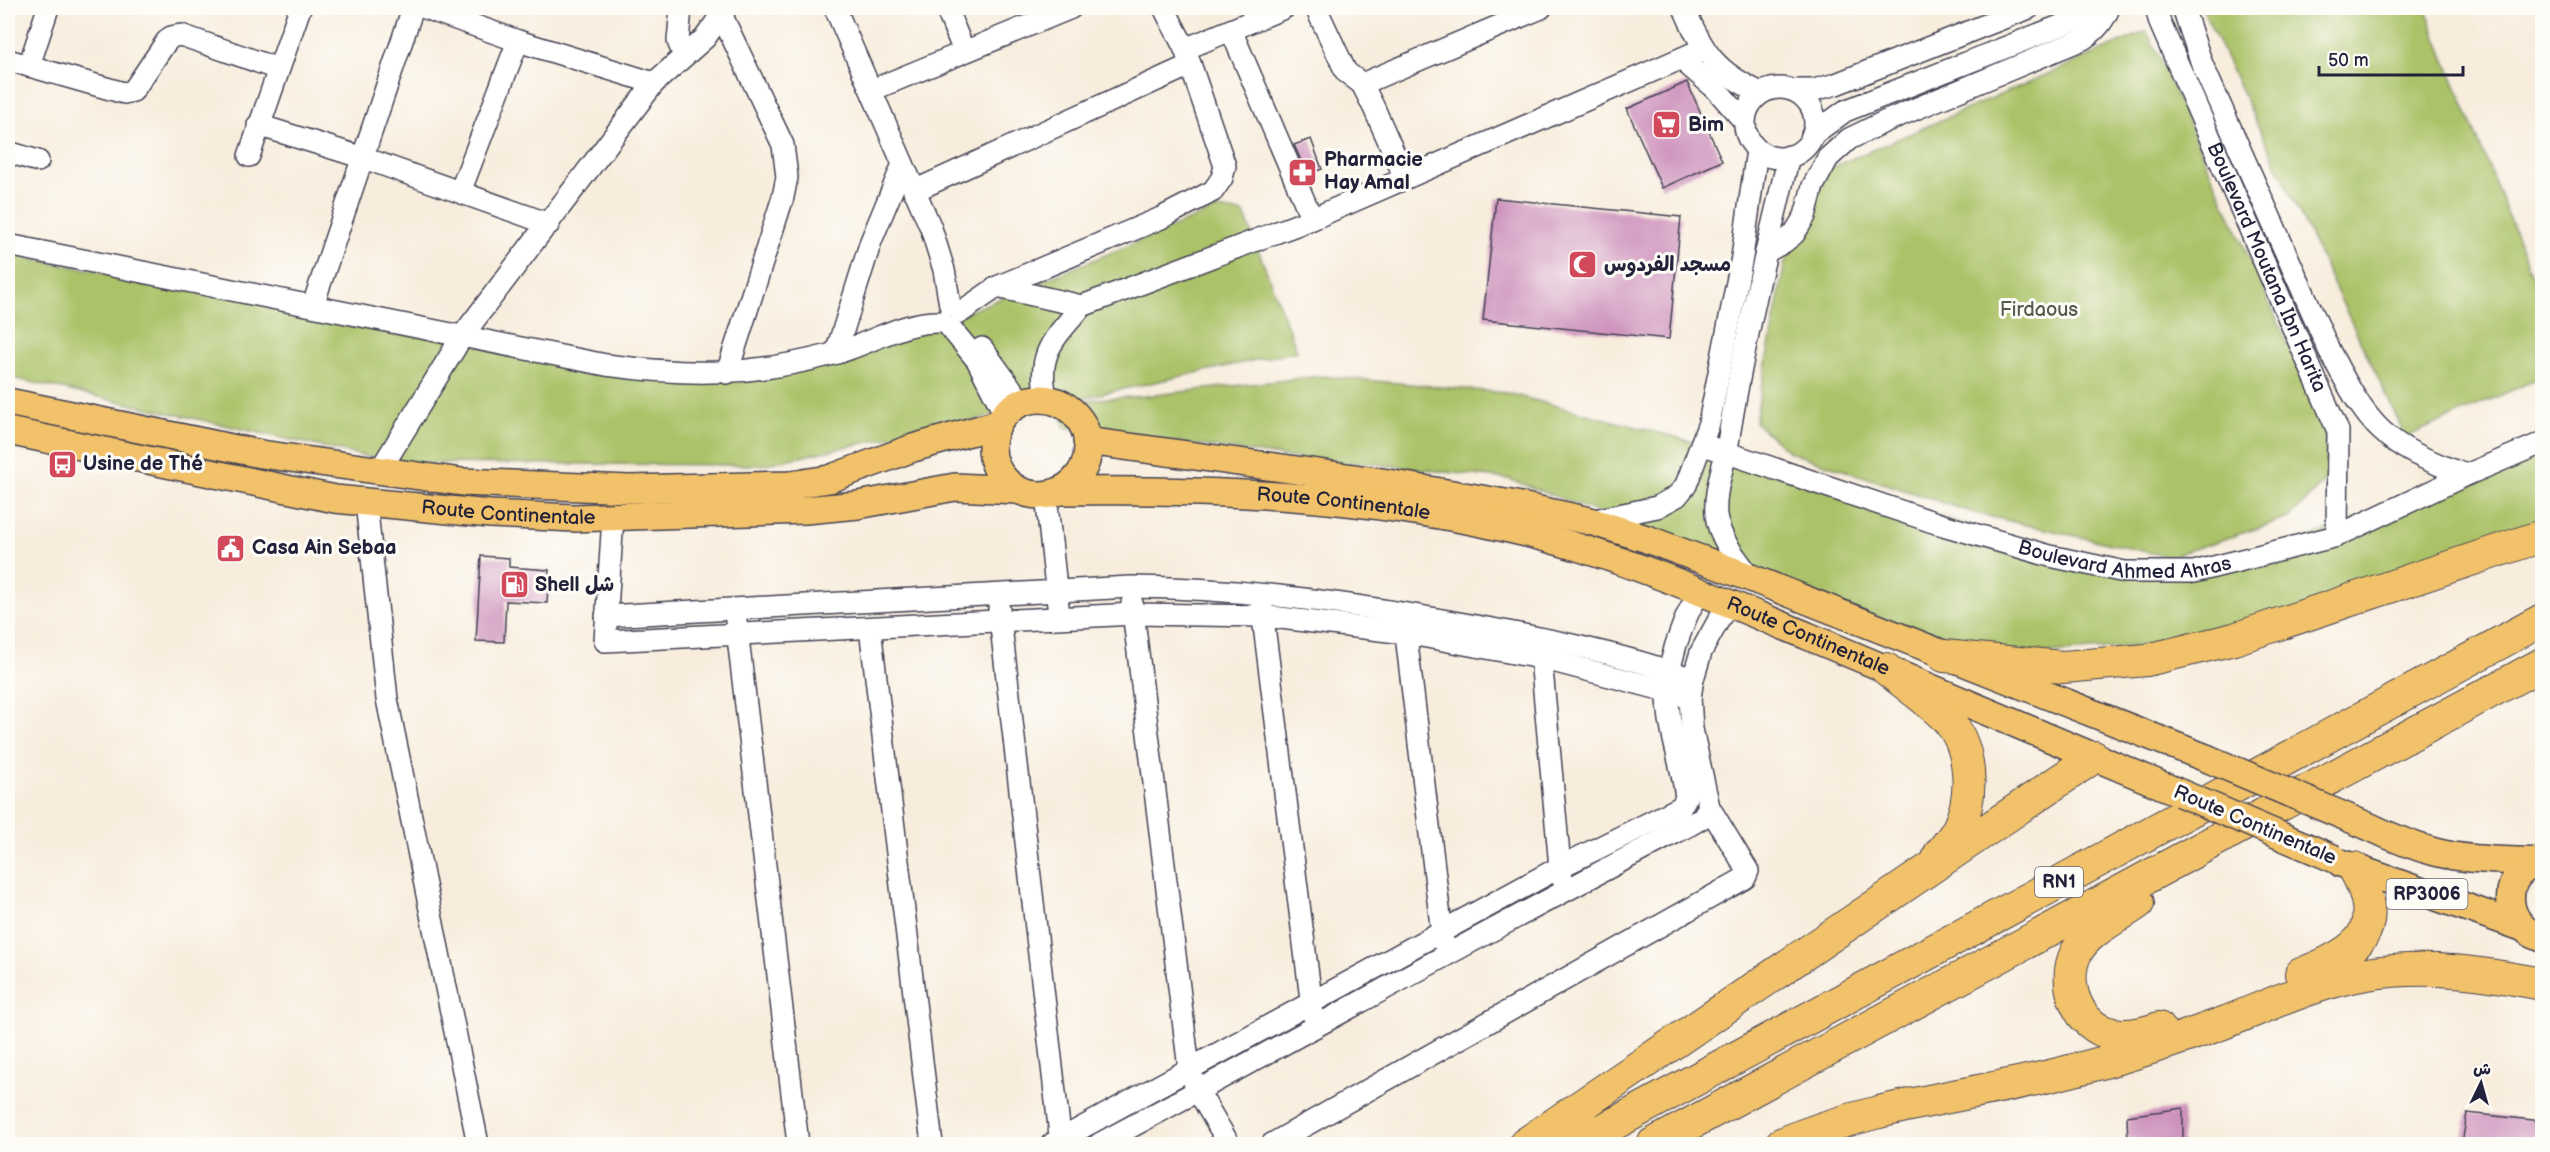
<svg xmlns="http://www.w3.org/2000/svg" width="2550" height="1152" font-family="'Balsamiq Sans','Playpen Sans Arabic',sans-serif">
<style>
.green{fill:#abc267;stroke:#667251;stroke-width:1.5}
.building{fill:#cd91bb}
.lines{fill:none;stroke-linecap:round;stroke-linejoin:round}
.minor-casing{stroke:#424053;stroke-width:24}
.major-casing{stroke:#424053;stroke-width:30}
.highway-casing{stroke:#424053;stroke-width:34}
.minor{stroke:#fff;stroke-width:21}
.major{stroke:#f2c26a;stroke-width:27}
.highway{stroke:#f2c26a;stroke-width:32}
.major-bridge-casing{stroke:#424053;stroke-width:30;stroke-linecap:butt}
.major-bridge{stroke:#f2c26a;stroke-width:27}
.labels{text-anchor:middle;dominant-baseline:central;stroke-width:6;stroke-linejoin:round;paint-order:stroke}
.shield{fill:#fdfcf7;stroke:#646373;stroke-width:1.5}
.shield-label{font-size:18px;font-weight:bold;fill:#22223b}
.poi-label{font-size:20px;font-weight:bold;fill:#22223b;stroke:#fdfcf7;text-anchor:start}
.street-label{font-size:20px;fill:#22223b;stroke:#fdfcf7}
.park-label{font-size:20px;fill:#525a4a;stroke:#fdfcf7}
</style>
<rect width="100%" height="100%" fill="#fdfcf7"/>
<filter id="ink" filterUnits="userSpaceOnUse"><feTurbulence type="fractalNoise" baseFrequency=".0167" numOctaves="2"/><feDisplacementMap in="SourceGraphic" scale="12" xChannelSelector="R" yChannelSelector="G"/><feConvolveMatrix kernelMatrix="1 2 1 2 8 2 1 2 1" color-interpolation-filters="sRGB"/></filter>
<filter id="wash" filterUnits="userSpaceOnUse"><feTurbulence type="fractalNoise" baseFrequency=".008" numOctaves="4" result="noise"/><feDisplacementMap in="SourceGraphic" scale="24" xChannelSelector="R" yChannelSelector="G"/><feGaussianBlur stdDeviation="1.35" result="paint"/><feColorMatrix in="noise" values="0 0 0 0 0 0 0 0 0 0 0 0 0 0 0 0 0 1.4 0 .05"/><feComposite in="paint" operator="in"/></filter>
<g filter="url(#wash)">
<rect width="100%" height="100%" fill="#f8eddd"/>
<path class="green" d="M2202,8H2425L2542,300V377L2406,437Z
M2147,31L2324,424L2328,478L2289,518L2169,557L1974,513L1789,452L1755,422L1785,262L1805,231L1826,170Z
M1216,209L1244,213L1297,351L1068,401L1145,396L1321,376L1507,393L1701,444L2125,572L2267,555L2542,443V527L2234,639L1959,660L1605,515L1509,479L1366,463H1335L1065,428L1062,418L1049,404L761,465L395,463L8,377V255L631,366L742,382L807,368L903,339Z"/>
<g id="blocks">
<path class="building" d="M1687,82L1722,161L1662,188L1627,109Z
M1311,139L1322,169L1307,174L1294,145Z
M1496,198L1681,217L1669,339L1483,320Z
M481,556L509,558V567L549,570L547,603L506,601L504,642L476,641Z
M2183,1108V1144H2128L2127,1116Z
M2467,1113L2542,1121V1144H2462Z"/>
</g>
</g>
<g filter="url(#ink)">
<use href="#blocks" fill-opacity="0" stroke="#424053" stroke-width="1.5"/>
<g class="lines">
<defs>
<g id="minor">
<path d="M425,8L518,41L654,83"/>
<path d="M681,8L678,41L684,56"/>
<path d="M835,8L931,228L944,270L950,305"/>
<path d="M946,8L964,51"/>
<path d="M1316,8L1346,72L1362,84L1374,108L1405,178"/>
<path d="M1684,8C1703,52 1715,72 1761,93"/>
<path id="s1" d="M2156,8L2160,23L2338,431L2337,536"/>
<path d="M2183,8L2202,64L2329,350C2369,427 2382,445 2466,475"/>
<path d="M721,14L783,145L787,177L783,197L727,373"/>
<path d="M1231,30L1312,219"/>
<path d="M1185,49L1284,8"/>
<path d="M1681,59L1716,89L1744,121"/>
<path d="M8,60L124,93L133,91L166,42L171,37L181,35L278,69"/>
<path d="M29,66L48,8"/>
<path d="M1362,84L1541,8"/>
<circle cx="1780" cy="123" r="35"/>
<path d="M872,90L1071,8"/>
<path d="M1792,90H1814L1836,84L2029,8"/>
<path d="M258,125L364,158L549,224"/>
<path d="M1812,135L1845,111L2105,8"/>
<path d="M8,152L38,161"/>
<path d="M249,156L300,8"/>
<path d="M914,191L1190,65"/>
<path d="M460,192L518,41"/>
<path d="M8,245L606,365C688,376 752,376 833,354C871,344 903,320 942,322"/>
<path d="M1766,252L1784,242L1794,234L1805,216L1813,186L1828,158L1849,139L1884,122L2083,39C2096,30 2103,22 2109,8"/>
<path d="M997,287L1082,306"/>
<path d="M313,305L413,8"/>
<path d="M961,312L997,287L1161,218L1213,191L1222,178L1225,166L1185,49L1164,8"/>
<path d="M949,326L977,360L1005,415"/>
<path d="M982,348L1022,403"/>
<path d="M836,353L871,241L903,164"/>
<path d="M1047,400C1035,354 1054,339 1082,306L1312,219L1703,49"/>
<path id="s2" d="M1701,444L1936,523L2050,556L2125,572H2194L2337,536L2466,475L2542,443"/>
<path d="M380,470L463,335L654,83L705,38L726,8"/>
<path d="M1046,495L1058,606"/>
<path d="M366,502L387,699L478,1144"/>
<path d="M613,517L605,641L1134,614L1263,616L1405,633L1541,658L1690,697"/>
<path d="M1590,521L1657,507L1677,496L1686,485L1709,423L1742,257L1757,150"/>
<path d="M1751,578C1737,559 1719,539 1716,515C1714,490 1724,466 1728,443C1743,346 1766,251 1789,156"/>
<path d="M1261,602L1313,1015"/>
<path d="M1132,603L1189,1069L1198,1091L1229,1144"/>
<path d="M999,609L1061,1144"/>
<path d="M606,616L1130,587C1241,588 1350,603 1459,623C1539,637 1617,652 1693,679"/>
<path d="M1404,619L1443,942"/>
<path d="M736,621L798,1144"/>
<path d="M870,628L932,1144"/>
<path d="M1540,647L1560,867L1562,878"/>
<path d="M1052,1144L1560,867L1681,807L1686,798C1683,771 1674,746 1670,720C1665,689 1670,657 1682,628C1687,615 1692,602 1702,592"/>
<path d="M1099,1144C1296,1039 1491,928 1690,825L1702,818L1709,807"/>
<path d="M1272,1144L1745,878L1748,871L1709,807L1692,729L1690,697L1693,679L1701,652L1728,603"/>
</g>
<g id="major">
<circle cx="1040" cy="447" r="48"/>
<path d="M8,402L261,454L462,482L629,489L790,485L829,479L913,448L998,424"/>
<path id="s3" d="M8,431L335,499L490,514L574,518L806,510L858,505L955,487L1017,490"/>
<path d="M1087,441L1376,481L1511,504L1590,521L1647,539L1751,578L2206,758"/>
<path id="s4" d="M1060,491C1212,489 1357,495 1505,528C1611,551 1711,596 1810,637C1934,689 2057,741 2180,793"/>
<path d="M2370,827C2391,837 2412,846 2435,852C2469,861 2507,860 2542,862"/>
<path d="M2341,863L2519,926"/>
<path d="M2542,863C2500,868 2500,926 2542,938"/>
</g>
<path id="highway" d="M1944,656L2063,667L2147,660L2234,639L2542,536
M1886,669C1905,684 1926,699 1944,716C1972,743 1975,794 1958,829C1953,838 1945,847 1939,855
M2138,903C2118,918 2088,930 2076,953C2061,983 2078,1028 2113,1034C2128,1037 2145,1033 2159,1028
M2301,974C2358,952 2389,931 2354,868
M1525,1144L2094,757
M1577,1144L2542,620
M1653,1144L2542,664
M1781,1144C1873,1104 1974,1096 2070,1071C2123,1058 2175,1041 2226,1022C2272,1004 2318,982 2367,974C2426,964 2485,973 2542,984"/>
</defs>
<use href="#minor" class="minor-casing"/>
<use href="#major" class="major-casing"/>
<use href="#highway" class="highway-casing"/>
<use href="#minor" class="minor"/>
<use href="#major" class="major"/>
<use href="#highway" class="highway"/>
<defs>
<path id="major-bridge" d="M2206,758L2370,827
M2180,793L2335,859"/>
</defs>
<use href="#major-bridge" class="major-bridge-casing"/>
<use href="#major-bridge" class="major-bridge"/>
</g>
</g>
<defs>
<symbol id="supermarket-square" viewBox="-11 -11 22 22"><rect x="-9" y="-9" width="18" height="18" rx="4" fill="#d1495b" stroke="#fdfcf7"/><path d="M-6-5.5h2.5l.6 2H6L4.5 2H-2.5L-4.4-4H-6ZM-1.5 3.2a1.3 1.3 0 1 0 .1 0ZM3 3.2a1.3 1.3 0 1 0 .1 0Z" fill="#fff"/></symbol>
<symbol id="pharmacy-square" viewBox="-11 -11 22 22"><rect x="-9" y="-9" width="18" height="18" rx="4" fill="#d1495b" stroke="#fdfcf7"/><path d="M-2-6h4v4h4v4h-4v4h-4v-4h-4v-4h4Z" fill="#fff"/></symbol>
<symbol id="mosque-square" viewBox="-11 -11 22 22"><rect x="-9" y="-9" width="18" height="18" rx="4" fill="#d1495b" stroke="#fdfcf7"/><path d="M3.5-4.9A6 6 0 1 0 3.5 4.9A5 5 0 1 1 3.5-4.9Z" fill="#fff"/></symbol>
<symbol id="bus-square" viewBox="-11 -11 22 22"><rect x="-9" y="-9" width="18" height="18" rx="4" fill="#d1495b" stroke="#fdfcf7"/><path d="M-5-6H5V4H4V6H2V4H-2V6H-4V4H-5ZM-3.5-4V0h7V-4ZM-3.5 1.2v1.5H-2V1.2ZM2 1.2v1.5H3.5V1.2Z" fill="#fff"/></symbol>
<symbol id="civic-square" viewBox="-11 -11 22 22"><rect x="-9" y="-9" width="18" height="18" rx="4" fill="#d1495b" stroke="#fdfcf7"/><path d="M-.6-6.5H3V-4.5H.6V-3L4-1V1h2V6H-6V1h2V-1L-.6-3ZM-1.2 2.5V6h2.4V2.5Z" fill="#fff"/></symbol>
<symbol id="fuel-square" viewBox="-11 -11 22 22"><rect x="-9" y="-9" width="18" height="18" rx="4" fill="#d1495b" stroke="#fdfcf7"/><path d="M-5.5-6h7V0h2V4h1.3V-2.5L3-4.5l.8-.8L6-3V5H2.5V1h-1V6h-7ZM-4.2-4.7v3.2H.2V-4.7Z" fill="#fff"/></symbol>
</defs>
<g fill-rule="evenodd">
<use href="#supermarket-square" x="1650" y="108" width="33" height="33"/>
<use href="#pharmacy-square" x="1286" y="156" width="33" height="33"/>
<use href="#mosque-square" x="1566" y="248" width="33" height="33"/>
<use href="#bus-square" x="46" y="448" width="33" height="33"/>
<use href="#civic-square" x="214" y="532" width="33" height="33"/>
<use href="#fuel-square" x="498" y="568" width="33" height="33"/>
</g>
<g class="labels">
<g class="shield">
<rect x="2035" y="867" width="48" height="30" rx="4.5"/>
<rect x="2386.5" y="879" width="81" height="30" rx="4.5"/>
</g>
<g class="shield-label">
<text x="2059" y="882">RN1</text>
<text x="2427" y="894">RP3006</text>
</g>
<g class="poi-label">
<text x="1688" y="125">Bim</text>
<text x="1324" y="160">Pharmacie<tspan x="1324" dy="23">Hay Amal</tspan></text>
<text x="1604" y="265">مسجد الفردوس</text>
<text x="83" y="464">Usine de Thé</text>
<text x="252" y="548">Casa Ain Sebaa</text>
<text x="535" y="585">Shell شل</text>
</g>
<g class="street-label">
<text stroke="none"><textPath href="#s1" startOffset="282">Boulevard Moutana Ibn Harita</textPath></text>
<text stroke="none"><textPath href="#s4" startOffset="284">Route Continentale</textPath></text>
<text stroke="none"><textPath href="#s3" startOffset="508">Route Continentale</textPath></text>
<text stroke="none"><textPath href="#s2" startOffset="442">Boulevard Ahmed Ahras</textPath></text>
<text stroke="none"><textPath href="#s4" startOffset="770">Route Continentale</textPath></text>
<text transform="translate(2255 825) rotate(23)">Route Continentale</text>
</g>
<g class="park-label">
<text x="2039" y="310">Firdaous</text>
</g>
</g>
<rect width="2550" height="1152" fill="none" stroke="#fdfcf7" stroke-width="30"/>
<g transform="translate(2481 1083) rotate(5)" stroke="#fdfcf7" stroke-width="4.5" paint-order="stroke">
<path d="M0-4.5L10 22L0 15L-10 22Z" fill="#22223b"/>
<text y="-9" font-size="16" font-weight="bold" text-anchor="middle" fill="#22223b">ش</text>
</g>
<path d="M2319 66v9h144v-9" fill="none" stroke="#22223b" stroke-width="3"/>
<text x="2328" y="66" font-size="18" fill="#22223b" stroke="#fdfcf7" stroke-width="4.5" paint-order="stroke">50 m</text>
</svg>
